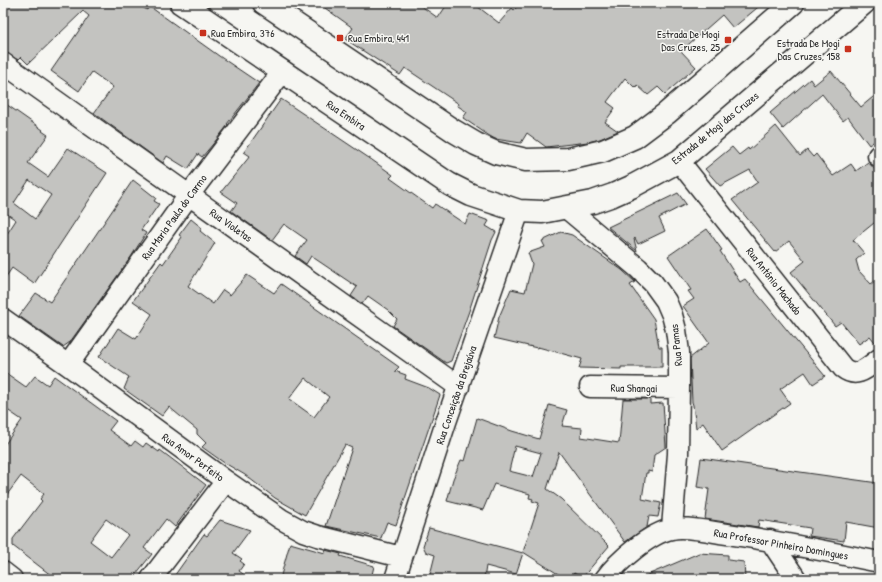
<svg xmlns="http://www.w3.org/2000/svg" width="882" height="582" font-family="'Patrick Hand',sans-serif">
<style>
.building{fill:#c3c3c0;stroke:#2b2b2b;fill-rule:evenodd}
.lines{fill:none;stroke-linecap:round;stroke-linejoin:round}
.minor-casing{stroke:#2b2b2b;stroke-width:23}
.secondary-casing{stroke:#2b2b2b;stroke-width:25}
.minor{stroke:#f6f6f2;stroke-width:20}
.secondary{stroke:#f6f6f2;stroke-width:22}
.poi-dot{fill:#c8321e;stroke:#f6f6f2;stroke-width:1.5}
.labels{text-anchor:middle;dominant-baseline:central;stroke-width:3;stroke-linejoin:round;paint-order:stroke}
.poi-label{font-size:11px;fill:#2b2b2b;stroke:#f6f6f2;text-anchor:start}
.street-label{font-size:11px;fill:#2b2b2b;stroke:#f6f6f2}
</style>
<rect width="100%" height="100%" fill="#f6f6f2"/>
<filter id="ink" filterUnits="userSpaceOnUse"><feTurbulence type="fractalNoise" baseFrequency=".025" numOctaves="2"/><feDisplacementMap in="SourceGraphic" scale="8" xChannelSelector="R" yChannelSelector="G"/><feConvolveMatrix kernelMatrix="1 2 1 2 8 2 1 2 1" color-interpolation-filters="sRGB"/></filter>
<g filter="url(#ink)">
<path class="building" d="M3,3H136L147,10L149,6L219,56L259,83L227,124L228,125L213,144L202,157L198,154L188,169L167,156L163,163L94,113L113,87L92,72L79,91L51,71L89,16L83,11L28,64L21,57L18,60L3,51Z
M318,3H417L438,18L448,3H473L499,23L512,8L514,10L521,3H763L733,28L722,15L681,51L696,67L665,94L658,87L648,95L637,85L636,87L635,86L634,87L625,78L607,102L615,108L605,122L618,131L600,139L588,142L546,147L527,133L521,143L495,139L488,135L463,118L467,112L458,106L459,104L405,68L400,75L345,39L353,28Z
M831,71L861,107L879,92V138L869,145L848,117L843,121L822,94L783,129L770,113L810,79L814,85Z
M281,99L372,160L393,175L390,178L432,208L435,204L465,224L470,214L489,221L486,226L496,232L492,240L469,311L451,361L446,363L393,326L397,319L388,310L368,296L362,304L351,296L357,287L311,256L306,264L295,256L307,240L284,224L272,240L231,211L237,203L221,192L250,156L244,152Z
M3,102L43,130L42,131L48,135L28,163L48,177L68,148L107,173L34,284L12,268L3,281V240L16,220L7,214L3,219ZM29,180L51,195L35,219L14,203Z
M776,126L800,156L807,150L813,157L816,154L833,176L851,164L856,171L868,162L879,174V219L853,240L864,253L856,260L859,271L871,284L879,278V347L870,336L859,344L841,322L835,326L791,272L805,261L789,241L775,252L732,200L758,182L750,170L720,186L705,169L732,147L739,155L748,148L749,150Z
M133,180L156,198L154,201L159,204L141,230L146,233L131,257L70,342L63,347L19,316L36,293L50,302Z
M678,193L686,204L659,218L665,231L638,244L635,238L634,239L637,251L608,227Z
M191,219L202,228L200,231L215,243L188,286L213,304L223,290L230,295L247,275L274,293L281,284L399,367L395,371L406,375L405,379L429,388L440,395L396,525L387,522L381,538L326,526L352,448L345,445L305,515L275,498L245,475L223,462L202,447L206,443L197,434V430L169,407L162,416L124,389L129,377L99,357L118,328L136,339L152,314L133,301L161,262L163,264L182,237L179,235ZM305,378L329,397L314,417L289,399Z
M707,229L722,250L720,251L740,282L745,279L825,376L813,384L805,372L780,389L790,403L722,451L703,423L696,428L693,405L692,402L690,358L709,343L683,306L694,299L688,291L691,290L668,256Z
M561,232L572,235L622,270L635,282L630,285L654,319L659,347H662V367H621V369L579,368L582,359L538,347L537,348L494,338L499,317L511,289L525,292L532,264L528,253L545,247L542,241Z
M3,371L26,387L35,376L48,385L54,376L116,421L109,430L131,446L135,441L143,447L146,443L159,452L160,450L206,485L175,527L166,519L144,548L152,554L132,579H56L13,546V539L42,501L40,499L44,494L21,476L3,500V447L22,420L3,407ZM106,519L128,535L111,557L90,541Z
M623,399H650V404L663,403L666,447L654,455L652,472L648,471V473H646L642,499L661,503L658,517L649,516L647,527L625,542L559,452L547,489L561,499L609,546L582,578L574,573L570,579H566L523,552L539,503L532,501L533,499L529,498L530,494L494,484L483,510L447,501L453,479L461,460L465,461L477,418L512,431L539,439L549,405L567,410L562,426L582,428L581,437L619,443ZM515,446L541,453L533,477L509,471Z
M701,458L878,483L876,496H879V528L846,522L844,541L809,536L810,528L759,520L758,527L705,519L709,489L697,487Z
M220,520L250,530L233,553L242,559L240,561L244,564L239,571L250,579H172L204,534L207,536Z
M429,528L523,553L516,574L486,566L484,579H429L435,555L426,552L423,546Z
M290,543L325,553V550L341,554L340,556L374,566L371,579H280Z
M699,553L728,555V560L744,562L745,579H638Z"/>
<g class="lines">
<defs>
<path id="minor" d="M3,63L459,387
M878,156L879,155
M679,161L843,368C857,379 867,368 879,359
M565,207L638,268L653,283L666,301L672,315L676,330L679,352V388L678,454L672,528
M3,319L68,365L226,481L281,519L303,531L318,536L401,557
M68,365L189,195L283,71
M590,387L679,388
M770,540L796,579
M3,572L12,579
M151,579L226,481
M395,579L446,422L519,211
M605,579C618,561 650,533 672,529C683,526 709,531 720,533C774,540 826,551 879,562"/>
<path id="secondary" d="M181,3L449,184L471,195L519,211L542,212L593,202L613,195L631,187L679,161L864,3
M264,3L454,131L476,144L496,153L526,160L568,159L603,151L635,137L667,113L793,3"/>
</defs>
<use href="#minor" class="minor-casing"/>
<use href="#secondary" class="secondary-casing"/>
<use href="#minor" class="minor"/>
<use href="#secondary" class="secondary"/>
</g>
</g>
<g class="poi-dot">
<rect x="199" y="29" width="8" height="8" rx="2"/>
<rect x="336" y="34" width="8" height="8" rx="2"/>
<rect x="724" y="36" width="8" height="8" rx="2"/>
<rect x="844" y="45" width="8" height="8" rx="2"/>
</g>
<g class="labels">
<g class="poi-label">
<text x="211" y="33">Rua Embira, 376</text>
<text x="720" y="34" text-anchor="end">Estrada De Mogi<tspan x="720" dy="13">Das Cruzes, 25</tspan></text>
<text x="348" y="38">Rua Embira, 441</text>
<text x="840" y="43" text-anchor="end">Estrada De Mogi<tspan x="840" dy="13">Das Cruzes, 158</tspan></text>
</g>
<g class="street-label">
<text transform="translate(346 115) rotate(34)">Rua Embira</text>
<text transform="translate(715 128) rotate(-39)">Estrada de Mogi das Cruzes</text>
<text transform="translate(174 217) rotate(-54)">Rua Maria Paula do Carmo</text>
<text transform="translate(231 225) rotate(35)">Rua Violetas</text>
<text transform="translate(774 281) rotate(52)">Rua Antônio Machado</text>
<text transform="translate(676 345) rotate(-96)">Rua Pamas</text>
<text transform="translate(634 388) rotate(1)">Rua Shangai</text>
<text transform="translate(456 395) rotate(-71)">Rua Conceição da Brejaúva</text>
<text transform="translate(193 457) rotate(36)">Rua Amor Perfeito</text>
<text transform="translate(781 544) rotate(10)">Rua Professor Pinheiro Domingues</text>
</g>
</g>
<rect width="882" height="582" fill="none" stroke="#f6f6f2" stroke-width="16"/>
<rect x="8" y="8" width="866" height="566" fill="none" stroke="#2b2b2b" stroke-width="1.5" filter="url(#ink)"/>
</svg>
